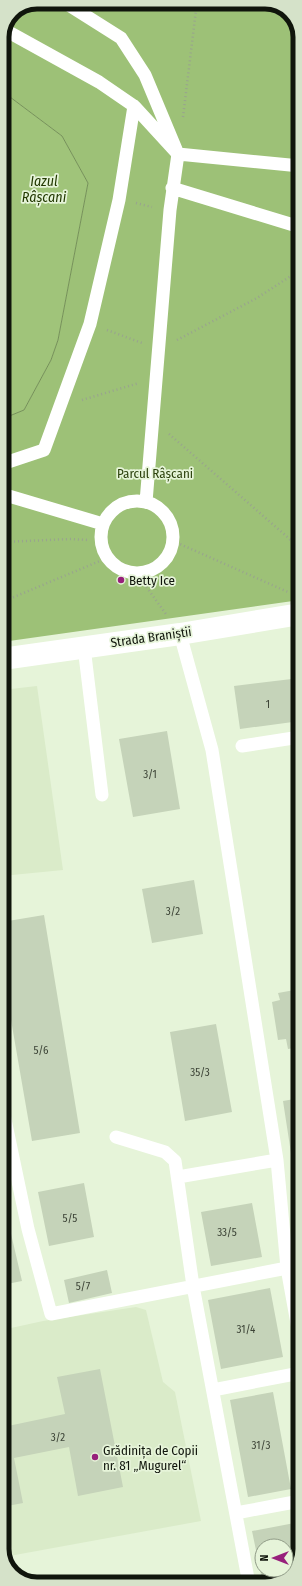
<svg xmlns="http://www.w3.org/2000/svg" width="302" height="1586" font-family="'Fira Sans Condensed',sans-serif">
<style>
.built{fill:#daebc9}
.forest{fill:#9dc177}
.water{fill:#a0c47a;stroke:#759059}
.building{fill:#c5d3b9;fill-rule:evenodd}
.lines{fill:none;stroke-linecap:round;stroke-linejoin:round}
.path{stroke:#99a38f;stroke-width:2.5;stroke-dasharray:1 3;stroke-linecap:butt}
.service{stroke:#fff;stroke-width:13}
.minor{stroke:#fff;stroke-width:22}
.poi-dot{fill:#97207b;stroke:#e6f4d9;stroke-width:1.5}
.labels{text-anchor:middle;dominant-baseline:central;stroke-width:3.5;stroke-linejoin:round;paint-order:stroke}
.number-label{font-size:11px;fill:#3d4437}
.park-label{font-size:13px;fill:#2c420d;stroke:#e6f4d9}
.poi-label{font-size:13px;fill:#10150c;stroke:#e6f4d9;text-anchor:start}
.street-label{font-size:13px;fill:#10150c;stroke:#e6f4d9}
.water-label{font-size:14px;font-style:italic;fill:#233902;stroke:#e6f4d9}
.rim{fill:none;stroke:#10150c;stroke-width:5}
</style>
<rect width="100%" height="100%" fill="#e6f4d9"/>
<path class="built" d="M37,686L63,870L2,876V690Z
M136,1307L146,1310L163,1382L175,1392L201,1521L4,1557L2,1553V1330L43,1321Z"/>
<path class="forest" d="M37,2H269L289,12L300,33V600L2,642V419L24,410L51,360L58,340L88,183L62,136L2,91V37L13,12Z"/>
<path class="water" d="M2,91L62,136L88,183L58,340L51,360L24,410L2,419Z"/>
<path class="building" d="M300,678V721L240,729L234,686Z
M167,731L180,809L133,817L119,739Z
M194,880L203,934L152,943L142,889Z
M44,915L80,1133L32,1141L2,968V922Z
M300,989V1047L288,1049L286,1039L278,1040L272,1002L280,1000L278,993Z
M216,1024L232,1112L185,1121L170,1032Z
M300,1098V1205H299L283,1101Z
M84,1183L94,1237L49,1246L38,1192Z
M2,1195L22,1281L2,1285Z
M252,1203L262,1257L211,1266L201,1212Z
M107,1270L112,1293L69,1303L64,1280Z
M270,1288L283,1357L221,1369L208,1300Z
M100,1369L123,1487L78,1496L69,1447L14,1458L23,1503L2,1507V1403L8,1426L65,1414L57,1377Z
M273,1392L291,1489L248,1497L230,1400Z
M300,1522V1549L291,1572L269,1584H263L252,1531ZM262,1546H286V1570H262Z"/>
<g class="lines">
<path class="path" d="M183,117L197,2
M136,203L152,207
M107,330L142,343
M177,340L257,298L300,270
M82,400L139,383
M169,434L300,548
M173,541L288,592
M2,542L71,539L89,540
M137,574L166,614
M2,602L107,558"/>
<path class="service" d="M64,2L121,38L145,75L178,154L170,210L146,502
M5,30L99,82L134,106L178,154L300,166
M172,188L300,227
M2,464L44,450L90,324L119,200L134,106
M2,494L103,524
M101 537a36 36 0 1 1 72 0a36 36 0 1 1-72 0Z
M180,634L212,750L277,1160L287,1268L300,1340
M84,647L102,795
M242,746L300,737
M2,1105L28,1229L51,1314L287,1268
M116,1137L165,1152L175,1161L193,1286L249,1584
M178,1177L277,1160
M213,1390L300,1373
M236,1513L300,1501"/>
<path class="minor" d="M2,659L180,634L300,614"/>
</g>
<g class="poi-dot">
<circle cx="121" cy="580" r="4"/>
<circle cx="95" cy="1457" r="4"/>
</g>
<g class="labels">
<g class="number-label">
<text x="268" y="704">1</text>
<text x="150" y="774">3/1</text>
<text x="173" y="911">3/2</text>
<text x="41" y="1050">5/6</text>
<text x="200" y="1072">35/3</text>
<text x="70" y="1218">5/5</text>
<text x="227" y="1232">33/5</text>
<text x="83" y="1286">5/7</text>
<text x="246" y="1329">31/4</text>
<text x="58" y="1437">3/2</text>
<text x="261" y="1445">31/3</text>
</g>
<g class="park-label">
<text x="155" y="473">Parcul Râșcani</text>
</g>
<g class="poi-label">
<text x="129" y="580">Betty Ice</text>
<text x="103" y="1450">Grădinița de Copii<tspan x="103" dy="15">nr. 81 „Mugurel“</tspan></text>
</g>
<g class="street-label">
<text transform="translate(151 637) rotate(-8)">Strada Braniștii</text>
</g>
<g class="water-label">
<text x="44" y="181">Iazul<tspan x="44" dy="16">Râșcani</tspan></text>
</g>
</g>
<path d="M0 0H302V1586H0ZM37 9H265A28 28 0 0 1 293 37V1549A28 28 0 0 1 265 1577H37A28 28 0 0 1 9 1549V37A28 28 0 0 1 37 9Z" fill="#d5e2c9" fill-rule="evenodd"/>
<path class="rim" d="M37 9H265A28 28 0 0 1 293 37V1549A28 28 0 0 1 265 1577H37A28 28 0 0 1 9 1549V37A28 28 0 0 1 37 9Z"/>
<g transform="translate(274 1558) rotate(270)"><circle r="19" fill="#e6f4d9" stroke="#909b87"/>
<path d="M0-3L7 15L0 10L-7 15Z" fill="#97207b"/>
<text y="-6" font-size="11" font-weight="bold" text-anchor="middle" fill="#10150c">N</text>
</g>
</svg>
